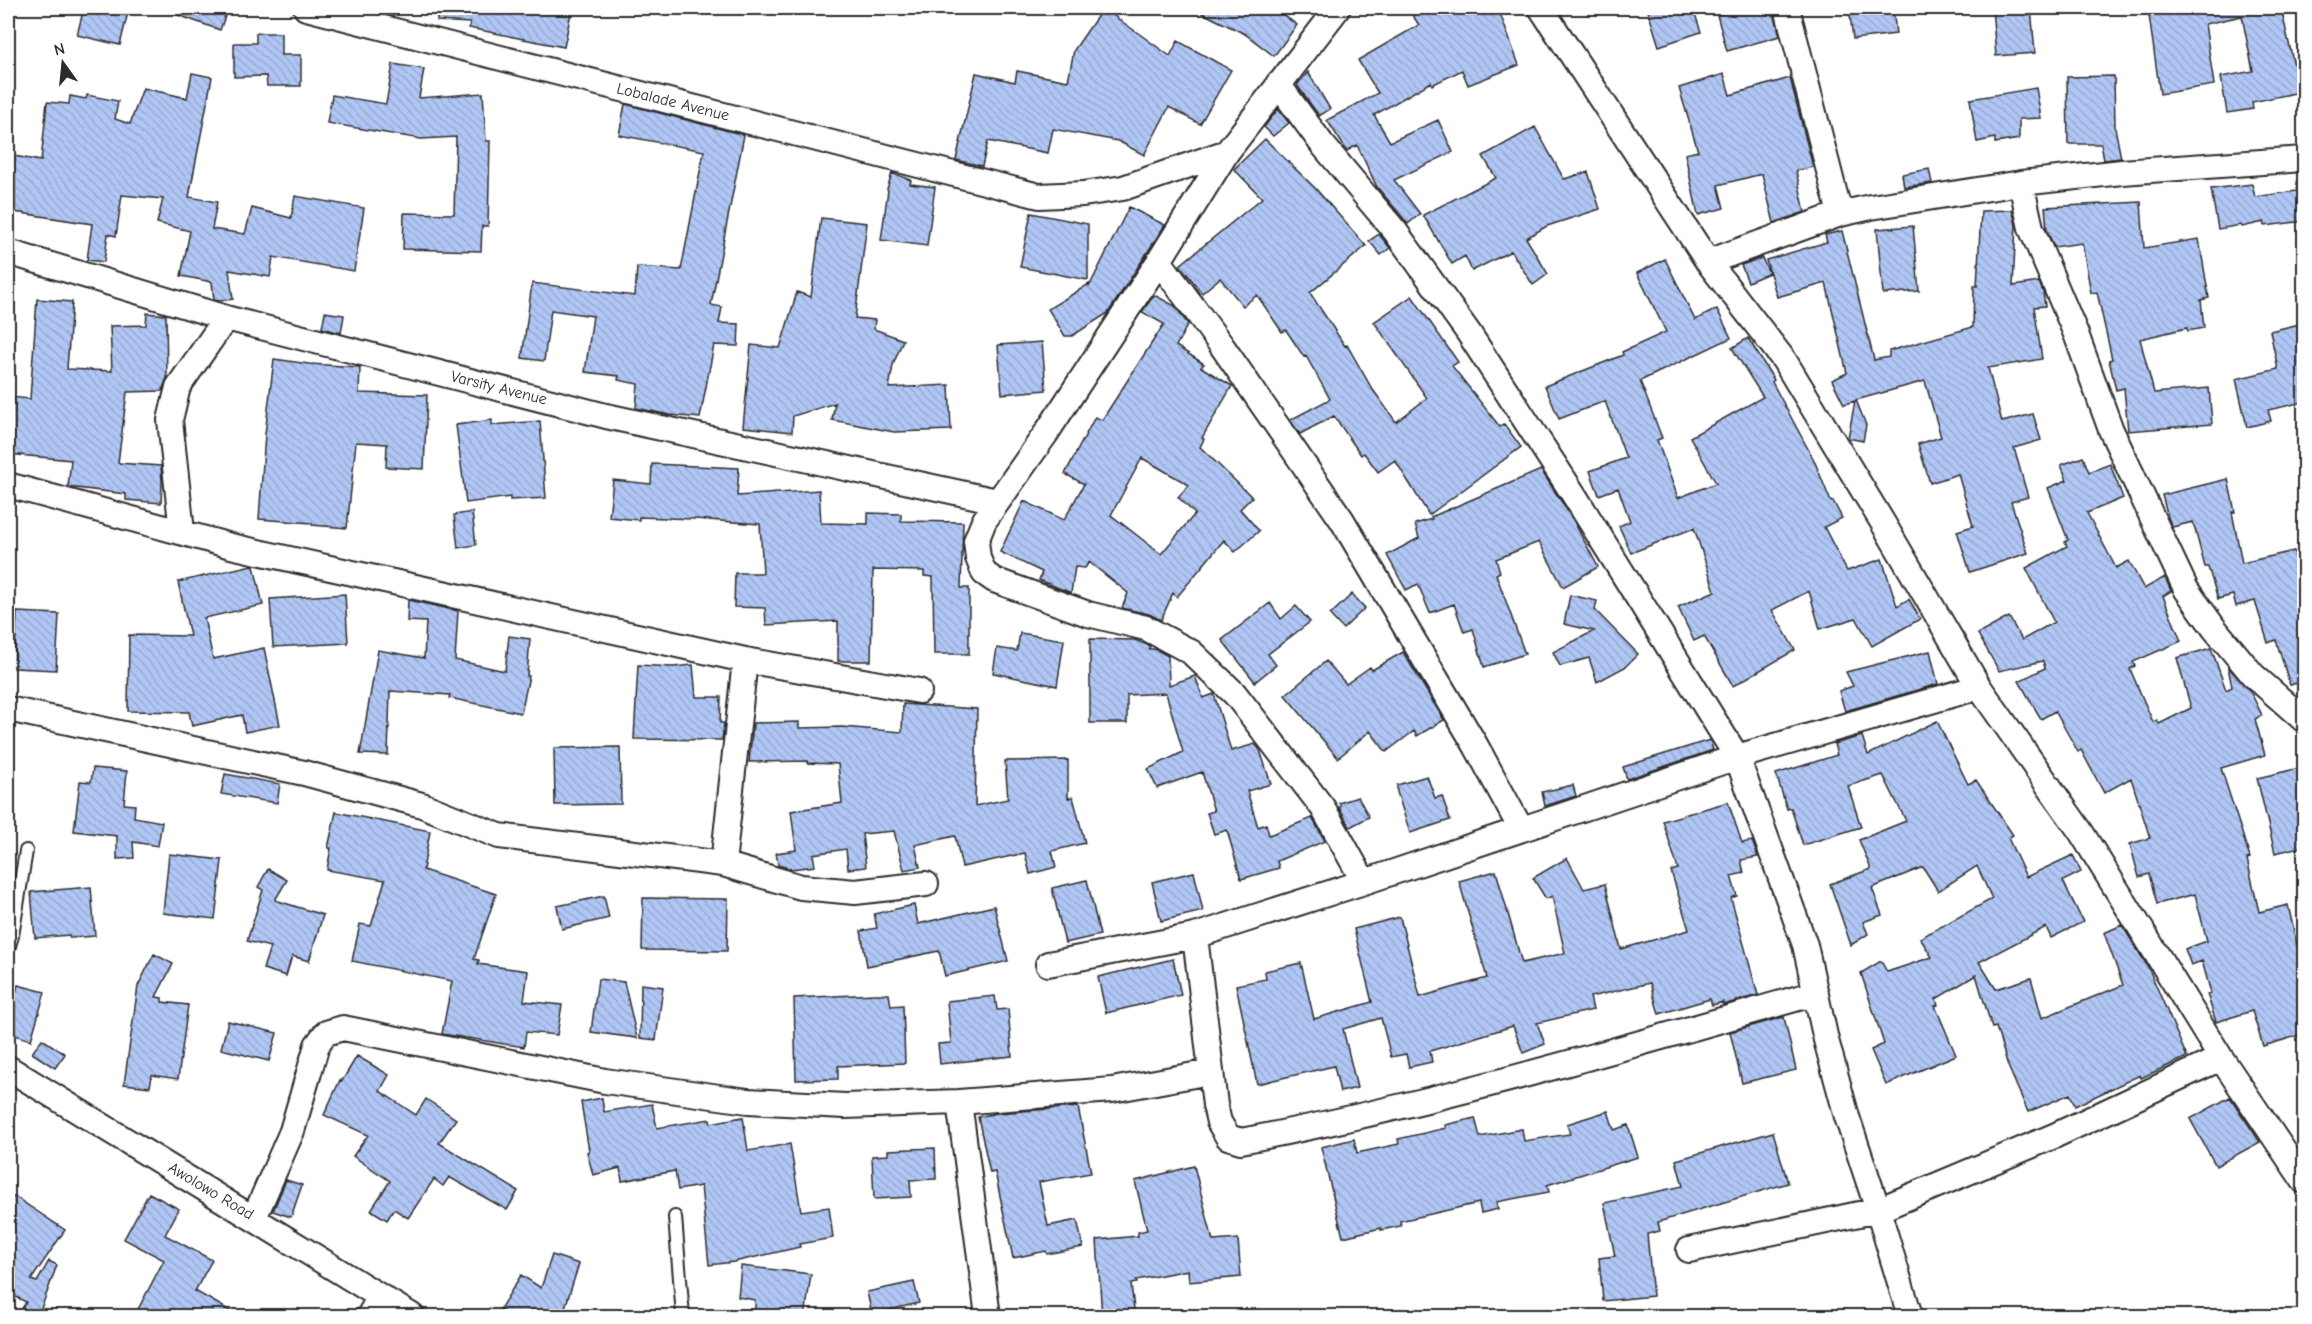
<svg xmlns="http://www.w3.org/2000/svg" width="2312" height="1324" font-family="'Comic Neue',sans-serif">
<style>
.building{fill:url(#building-back-hatch);stroke:#2b2b2b;stroke-width:1.5;fill-rule:evenodd}
.lines{fill:none;stroke-linecap:round;stroke-linejoin:round}
.lane-casing{stroke:#2b2b2b;stroke-width:16}
.street-casing{stroke:#2b2b2b;stroke-width:28}
.lane{stroke:#fff;stroke-width:12}
.street{stroke:#fff;stroke-width:24}
.labels{text-anchor:middle;dominant-baseline:central;stroke-width:6;stroke-linejoin:round;paint-order:stroke}
.street-label{font-size:16px;fill:#2b2b2b;stroke:#fff}
</style>
<defs>
<pattern id="building-back-hatch" width="6" height="6" patternUnits="userSpaceOnUse" patternTransform="scale(1.5)"><rect width="6" height="6" fill="#b0c6f5"/><path d="M-1 5l2 2M0 0l6 6M5-1l2 2" fill="none" stroke="#98aad2"/></pattern>
</defs>
<rect width="100%" height="100%" fill="#fff"/>
<filter id="ink" filterUnits="userSpaceOnUse"><feTurbulence type="fractalNoise" baseFrequency=".0167" numOctaves="2"/><feDisplacementMap in="SourceGraphic" scale="12" xChannelSelector="R" yChannelSelector="G"/><feConvolveMatrix kernelMatrix="1 2 1 2 8 2 1 2 1" color-interpolation-filters="sRGB"/></filter>
<g filter="url(#ink)">
<path class="building" d="M84,8H129L120,45L77,35Z
M165,8H228L220,30L164,10Z
M437,8H572L564,47L469,28L470,23L437,21Z
M1103,8L1170,56L1178,41L1231,70L1200,124L1169,107L1144,155L1118,141L1053,129L1048,153L988,141L982,166L956,160L976,73L1015,82L1017,71L1068,81L1074,50Z
M1192,8H1274L1297,25L1274,56L1245,34Z
M1408,8H1498L1519,65L1468,85L1462,70L1432,85L1431,82L1374,115L1390,142L1438,120L1453,152L1394,180L1420,214L1408,224L1377,187L1357,145L1347,151L1327,120L1378,93L1358,60L1419,25Z
M1647,8H1693L1701,32L1659,46Z
M1741,8H1773L1780,36L1727,51L1717,15Z
M1849,8H1893L1896,34L1853,39Z
M1992,8H2031L2035,53L1996,56Z
M2148,8H2281L2300,92L2252,102L2253,109L2227,113L2221,77L2253,71L2242,16L2205,24L2214,85L2160,94Z
M256,33H281V55H301V86H267L266,76L234,77V43H256Z
M393,64L424,69L419,98L483,93L486,141H490L488,226H482L481,251L403,249L404,213L454,214L456,137L421,139L327,123L332,95L386,104Z
M1308,72L1330,109L1319,116L1297,85Z
M192,73L212,77L189,197L217,202L212,229L245,234L252,208L291,218L295,196L364,208L354,271L273,257L270,277L229,270L233,299L219,301L214,300L212,282L181,276L190,231L157,223L163,199L122,195L116,236L108,234L104,262L87,260L92,224L8,211V155L41,161L47,102L69,104L70,96L86,99L87,95L118,101L115,119L130,124L143,88L187,98Z
M1724,74L1730,95L1790,78L1813,167L1796,171L1805,212L1774,223L1762,174L1718,185L1724,208L1698,215L1685,154L1698,151L1679,88Z
M2114,76L2115,128L2121,158L2104,160L2101,144H2068L2067,77Z
M2036,88L2041,118L2019,119V139L1995,143V138L1977,142L1970,99Z
M625,104L744,135L711,305L722,307L719,323L739,324L738,346L714,345L700,418L670,415L636,408L638,384L618,380L619,376L585,372L593,316L551,310L544,361L522,358L532,283L635,296L637,267L681,270L704,151L619,135Z
M1278,109L1289,123L1273,136L1264,127Z
M1535,127L1564,179L1588,172L1600,209L1547,226L1526,238L1548,274L1533,285L1511,251L1472,271L1465,256L1452,264L1423,215L1496,178L1483,156Z
M1265,139L1315,188L1366,246L1310,293L1345,346L1347,345L1371,387L1396,422L1427,398L1374,322L1412,296L1458,362L1452,366L1500,427L1504,424L1521,447L1429,515L1395,460L1378,472L1364,453L1361,455L1334,416L1300,434L1290,420L1330,399L1306,356L1304,357L1286,330L1282,332L1257,295L1243,306L1220,278L1202,293L1180,265L1262,198L1234,169Z
M1929,169L1932,183L1904,187L1902,174Z
M892,173L911,180L910,184L935,187L927,246L881,240L888,190L887,189Z
M2252,184L2255,197L2304,190V221L2265,226L2264,222L2242,227L2241,225L2218,229L2211,189Z
M2141,202L2144,248L2199,239L2209,298L2201,300L2204,328L2188,331L2187,328L2140,339L2154,393L2209,388L2212,424L2128,431L2124,388L2116,390L2109,360L2112,359L2097,292L2091,293L2082,243L2054,247L2047,230L2045,207Z
M1129,207L1165,225L1108,313L1072,336H1065L1048,309L1089,284V287Z
M2012,210L2016,224L2013,286L2039,282L2043,292L2045,306L2034,307L2042,359L1988,368L2002,422L2033,414L2041,440L2014,448L2028,497L2011,502L2028,553L1970,572L1957,531L1973,526L1958,474L1930,483L1918,444L1941,437L1925,381L1856,400L1866,425L1863,441L1848,438L1855,401L1844,404L1832,380L1847,373L1826,283L1777,297L1766,260L1827,242L1825,235L1842,231L1874,360L1889,357V351L1973,327L1974,286H1977L1981,211Z
M1031,213L1088,224V280L1020,267Z
M821,218L867,223L855,318L875,320L874,329L903,340L893,365L889,388L949,385L951,430L894,432L832,420L835,403L793,416L792,432L743,427L751,345L780,348L797,292L811,297Z
M1913,226L1919,291L1883,294L1877,229Z
M1379,234L1390,248L1381,255L1369,241Z
M1762,258L1769,273L1748,282L1741,265Z
M1665,259L1695,320L1717,309L1731,338L1640,381L1662,438L1657,440L1678,498L1716,483L1690,437L1763,397L1732,348L1748,338L1774,380L1772,382L1814,460L1831,502L1833,501L1842,518L1824,527L1847,571L1882,559L1897,606L1909,599L1920,619L1872,646L1856,618L1820,629L1809,591L1772,610L1795,650L1733,686L1704,636L1694,641L1678,607L1715,591L1694,528L1631,553L1619,526L1630,521L1618,488L1599,495L1590,471L1626,458L1605,401L1559,419L1545,386L1623,355L1622,352L1666,332L1637,273Z
M1154,295L1175,306L1188,324L1176,346L1204,364L1201,367L1232,386L1202,438L1204,439L1200,447L1252,497L1240,509L1259,531L1235,552L1224,540L1177,597L1173,593L1161,620L1149,614L1122,608L1128,593L1089,562L1085,568L1075,567L1071,593L1039,580L1042,572L1000,552L1024,501L1064,520L1084,484L1065,474L1095,417L1102,420L1164,324L1142,312ZM1142,458L1189,485L1178,497L1195,514L1161,554L1111,515Z
M37,299L72,302L67,369L112,371L110,326L146,325L147,313L166,315L167,378L162,391L127,392L118,463L161,466L162,482L161,503L126,500V494L68,487L71,460L8,454L10,397L30,399Z
M325,312L344,315L341,333L322,328Z
M2304,323V402L2268,410L2271,421L2247,427L2236,379L2278,369L2270,331Z
M1042,342L1046,390L1002,394L998,345Z
M274,359L309,364L360,367L359,393L427,395L424,469L386,467L387,444L356,442L347,528L312,525V523L259,519L265,434Z
M492,420V425L540,421L546,498L510,500V497L466,503L456,425Z
M2083,457L2089,472L2110,464L2123,498L2087,513L2116,568L2129,561L2144,589L2165,577L2171,591L2163,596L2181,641L2133,662L2135,666L2130,669L2153,722L2157,720L2159,724L2191,708L2177,658L2211,648L2226,690L2232,687L2228,667L2250,691L2262,715L2255,719L2265,755L2221,768L2250,858L2247,859L2259,912L2288,905L2297,945L2304,942V1034L2263,1046L2252,1011L2216,1022L2207,994L2211,993L2202,961L2191,965L2185,949L2207,941L2195,894L2157,904L2149,874L2139,877L2130,844L2150,838L2131,778L2104,793L2081,750L2078,752L2055,711L2041,719L2019,681L2045,668L2043,661L1999,671L1978,634L2009,617L2022,640L2054,622L2026,568L2067,546L2065,542L2068,540L2048,488L2067,480L2061,465Z
M652,464L739,468L737,496L819,490L821,523L868,524V513L901,514V521L963,522L961,588H969V654H934L933,577L924,576V571L873,570L871,661H838V621L766,625L765,608L734,607L735,573H763L760,524L695,519L639,517V520L609,517L613,480L651,484Z
M1541,470L1572,518L1598,567L1563,587L1539,542L1496,559L1500,572L1496,574L1525,654L1484,667L1473,629L1464,632L1454,604L1430,613L1418,584L1406,590L1387,555L1419,538L1415,524L1432,519L1431,517Z
M2228,479L2235,512H2232L2242,563L2294,551L2304,597V681L2290,685L2276,640L2268,643L2255,601L2236,606L2233,595L2218,599L2208,567H2205L2193,522L2172,527L2168,517L2162,495Z
M472,512L476,545L458,548L454,515Z
M252,565L254,566L263,605L204,618L213,659L264,648L280,725L245,732L242,715L192,726L189,712L128,711L129,635L190,636L178,582Z
M345,594L348,643L273,647L270,599Z
M1352,594L1365,608L1343,629L1330,615Z
M1570,595L1597,601L1595,610L1638,654L1625,667L1597,682L1589,658L1560,666L1553,652L1594,631L1564,624Z
M408,600L458,611L455,660L505,671L509,636L530,639L527,676H529L521,713L449,698L450,695L390,691L388,755L360,754L378,650L424,658L426,622L407,621Z
M1270,603L1281,619L1296,606L1310,622L1268,654L1276,665L1255,682L1222,640Z
M17,612L59,614L56,670L14,668Z
M1020,633L1064,640L1057,686L993,673L997,648L1017,651Z
M1090,639L1135,640L1150,646L1149,649H1155L1168,656L1169,685L1195,676L1203,698L1214,694L1231,751L1255,744L1260,750L1271,784L1247,791L1258,827L1266,824L1269,835L1312,818L1325,841L1277,861L1279,868L1241,879L1227,830L1214,834L1207,813L1214,811L1202,772L1157,788L1148,769L1183,752L1166,693L1127,695V723H1090Z
M1930,651L1938,684L1845,711L1839,691L1853,686L1846,672Z
M1403,652L1444,720L1417,736L1414,731L1386,752L1370,731L1338,758L1285,695L1326,661L1346,684L1370,667L1372,670Z
M638,665L673,667L693,665L696,697H721L720,723H724L722,740L634,739Z
M903,704L977,709L975,806L1008,799L1005,761L1068,760V798L1073,797L1085,843L1052,851L1056,867L1030,874L1025,853L962,867L955,836L915,845L920,867L904,870L894,831L862,834L866,867L848,869L846,849L813,854L815,866L791,869L778,865L776,853L796,850L791,811L842,803L838,764L807,763L808,761L749,762L753,723L799,722V728L842,727L902,732Z
M1937,721L1968,784L1976,780L2013,835L2008,838L2026,877L2073,855L2081,872L2063,881L2083,922L2051,938L2046,927L1979,962L1996,989L2031,978L2042,1018L2123,985L2104,933L2122,925L2148,967L2187,1057L2141,1078L2140,1075L2075,1106L2070,1094L2028,1112L2008,1066L1996,1027L1992,1028L1976,975L1936,999L1938,1005L1935,1006L1956,1055L1886,1085L1871,1050L1884,1044L1861,973L1881,961L1887,972L1932,957L1920,938L1992,899L1977,866L1938,891L1923,867L1872,888L1882,915L1863,922L1868,934L1851,945L1830,884L1871,869L1859,840L1906,821L1883,775L1848,786L1861,827L1803,845L1791,808L1787,809L1776,774L1837,755L1834,744L1862,736L1868,755Z
M1710,740L1713,750L1627,779L1623,767Z
M620,747L621,804L555,805L554,748Z
M2304,767V846L2275,853L2257,778Z
M93,768L127,771L124,804L135,805L134,817L162,822L158,846L133,842L134,858L117,859V836L74,831L80,781L91,782Z
M225,774L280,784L277,803L221,794Z
M1427,776L1435,798L1442,796L1450,820L1410,833L1397,792V785Z
M1573,785L1576,796L1545,806L1542,792Z
M1358,797L1369,817L1350,827L1339,807L1341,806L1339,803Z
M1728,802L1742,843L1752,841L1758,857L1741,860L1744,873L1731,876L1737,896L1731,898L1758,995L1723,1005V1002L1712,1005L1710,999L1659,1014L1650,983L1590,997L1593,1010L1537,1023L1545,1044L1523,1053L1513,1026L1430,1051L1432,1062L1409,1067L1406,1054L1391,1057L1381,1018L1343,1029L1357,1088L1340,1092L1334,1066L1257,1084L1236,985L1266,979L1265,971L1301,963L1314,1019L1372,1002L1354,929L1400,917L1420,997L1487,978L1459,881L1496,871L1522,963L1565,953L1552,896L1546,899L1533,878L1567,858L1584,889L1605,884L1621,949L1689,930L1671,871L1678,869L1663,821Z
M336,812L430,831L423,870L496,894L474,959L479,960L478,964L528,971L524,1001L562,1005L557,1035L526,1032L524,1047L442,1034L452,981L352,961L360,924L371,926L385,880L327,870L331,848H328Z
M169,854L222,860L215,919L163,913Z
M268,869L287,880L275,900L323,915L309,961L292,956L286,976L263,969L270,947L247,941L263,890L258,887Z
M1194,872L1203,911L1161,921L1152,882Z
M1087,880L1100,935L1065,943L1052,888Z
M91,887L95,936L70,938L69,935L35,938L31,892Z
M604,896L609,918L562,929L557,906Z
M643,898L728,899L727,951L642,950Z
M914,905L918,924L994,906L1008,961L945,976L939,951L867,966L861,931L877,928L874,914Z
M154,954L173,964L156,997L162,998V1002L188,1005L178,1079L152,1075L150,1087L124,1084L138,986Z
M1173,959L1181,995L1106,1013L1098,977Z
M598,979L624,982L637,1038L591,1032Z
M641,984L663,987L656,1040L640,1038Z
M18,985L45,992L31,1040L8,1033V1020Z
M875,994H889L891,1006L903,1005L905,1063L838,1066V1079L796,1080L794,998Z
M995,996L997,1010L1008,1009L1012,1056L940,1064L938,1044L951,1043L947,1001Z
M1784,1017L1796,1070L1742,1083L1730,1032Z
M228,1021L277,1033L269,1061L221,1049Z
M42,1039L65,1054L55,1068L32,1053Z
M357,1056L389,1075L380,1091L416,1115L426,1099L456,1119L439,1143L518,1191L507,1210L449,1177L443,1186L434,1179L408,1218L394,1209L387,1220L371,1210L390,1181L353,1156L368,1135L324,1115L340,1080L342,1081Z
M2230,1097L2260,1142L2216,1166L2190,1119Z
M602,1098L604,1112L652,1104L657,1128L710,1119L711,1123L743,1117L748,1151L790,1144L801,1211L829,1207L833,1238L799,1244L800,1247L734,1262L709,1265L701,1186L678,1190L675,1171L622,1181L620,1168L593,1175L587,1152L589,1151L581,1102Z
M1078,1107L1091,1173L1039,1182L1048,1226L1077,1220L1083,1247L1047,1254L1046,1251L1013,1258L995,1172L990,1173L978,1117L997,1113Z
M1608,1111L1614,1130L1628,1125L1638,1157L1547,1185L1549,1192L1496,1202L1498,1209L1481,1213L1479,1203L1400,1221L1401,1226L1381,1230V1228L1343,1237L1321,1147L1354,1139L1357,1153L1399,1144L1398,1139L1446,1128L1445,1125L1475,1118L1480,1137L1522,1129L1524,1141L1570,1134L1567,1124Z
M1773,1132L1788,1183L1658,1222L1660,1231L1647,1234L1653,1296L1603,1301L1599,1258L1615,1256L1604,1203L1683,1186L1676,1160Z
M935,1148L936,1179L910,1180L911,1197L874,1199L872,1156L888,1155V1150Z
M1194,1166L1213,1241L1238,1239L1241,1277L1189,1282L1188,1270L1136,1280L1137,1283L1131,1284L1135,1317H1102L1097,1240L1138,1236V1232L1147,1230L1135,1181Z
M286,1180L302,1185L291,1217L273,1211Z
M149,1193L179,1209L165,1235L212,1260L195,1291L241,1317H134L164,1260L124,1239Z
M14,1196L65,1230L31,1280L37,1282L49,1261L57,1265L38,1317H17L26,1302L8,1293V1205Z
M552,1255L579,1264L562,1317H512L500,1309L521,1275L541,1288Z
M741,1266L811,1274L805,1317H755V1300L738,1297Z
M914,1282L919,1303L872,1314L867,1292Z"/>
<g class="lines">
<defs>
<path id="lane" d="M8,949L12,936L26,851
M675,1217L683,1316"/>
<path id="street" d="M306,8L1039,196L1083,194L1123,188L1227,152
M1338,8L1227,152L1159,261L1045,435L984,521L976,541L978,558L984,573L994,580L1088,614L1146,628L1191,652L1235,694L1323,808L1364,882
M1541,8L1708,262L1784,360L1883,523L1979,687L2081,832L2221,1058L2304,1181
M1787,8L1840,214
M1278,84L1322,144L1395,231L1468,332L1574,495L1737,757L1805,945L1826,1040L1847,1117L1878,1210L1910,1316
M2021,183L2031,228L2076,334L2111,430L2186,589L2214,628L2253,675L2304,720
M8,252L226,318L606,416L997,501
M1159,261L1222,346L1342,520L1476,746L1521,829
M1708,262L1840,214L1871,207L2021,183L2122,172L2304,159
M8,485L231,546L745,660L919,691
M182,532L170,420L178,387L226,318
M8,709L304,773L422,805L499,836L723,864L801,887L855,892L926,884
M723,864L745,660
M1195,936L1215,1105L1219,1122L1228,1137L1241,1141C1436,1104 1626,1047 1816,993
M1048,964L1195,936L1364,882L1737,757L1979,687
M8,1068L412,1316
M959,1102L988,1316
M254,1218L292,1131L317,1045L326,1033L343,1028L605,1081L748,1101L845,1106L959,1102L1112,1090L1210,1072
M1689,1250L1878,1210L2054,1136L2221,1058
M369,1316L380,1297"/>
</defs>
<use href="#lane" class="lane-casing"/>
<use href="#street" class="street-casing"/>
<use href="#lane" class="lane"/>
<use href="#street" class="street"/>
</g>
</g>
<g class="labels">
<g class="street-label">
<text transform="translate(673 102) rotate(14)">Lobalade Avenue</text>
<text transform="translate(499 388) rotate(14)">Varsity Avenue</text>
<text transform="translate(211 1191) rotate(31)">Awolowo Road</text>
</g>
</g>
<rect width="2312" height="1324" fill="none" stroke="#fff" stroke-width="30"/>
<rect x="15" y="15" width="2282" height="1294" fill="none" stroke="#2b2b2b" stroke-width="2" filter="url(#ink)"/>
<g transform="translate(63 63) rotate(345)" stroke="#ffffff" stroke-width="4.5" paint-order="stroke">
<path d="M0-4.5L10 22L0 15L-10 22Z" fill="#2b2b2b"/>
<text y="-9" font-size="16" font-weight="bold" text-anchor="middle" fill="#2b2b2b">N</text>
</g>
</svg>
